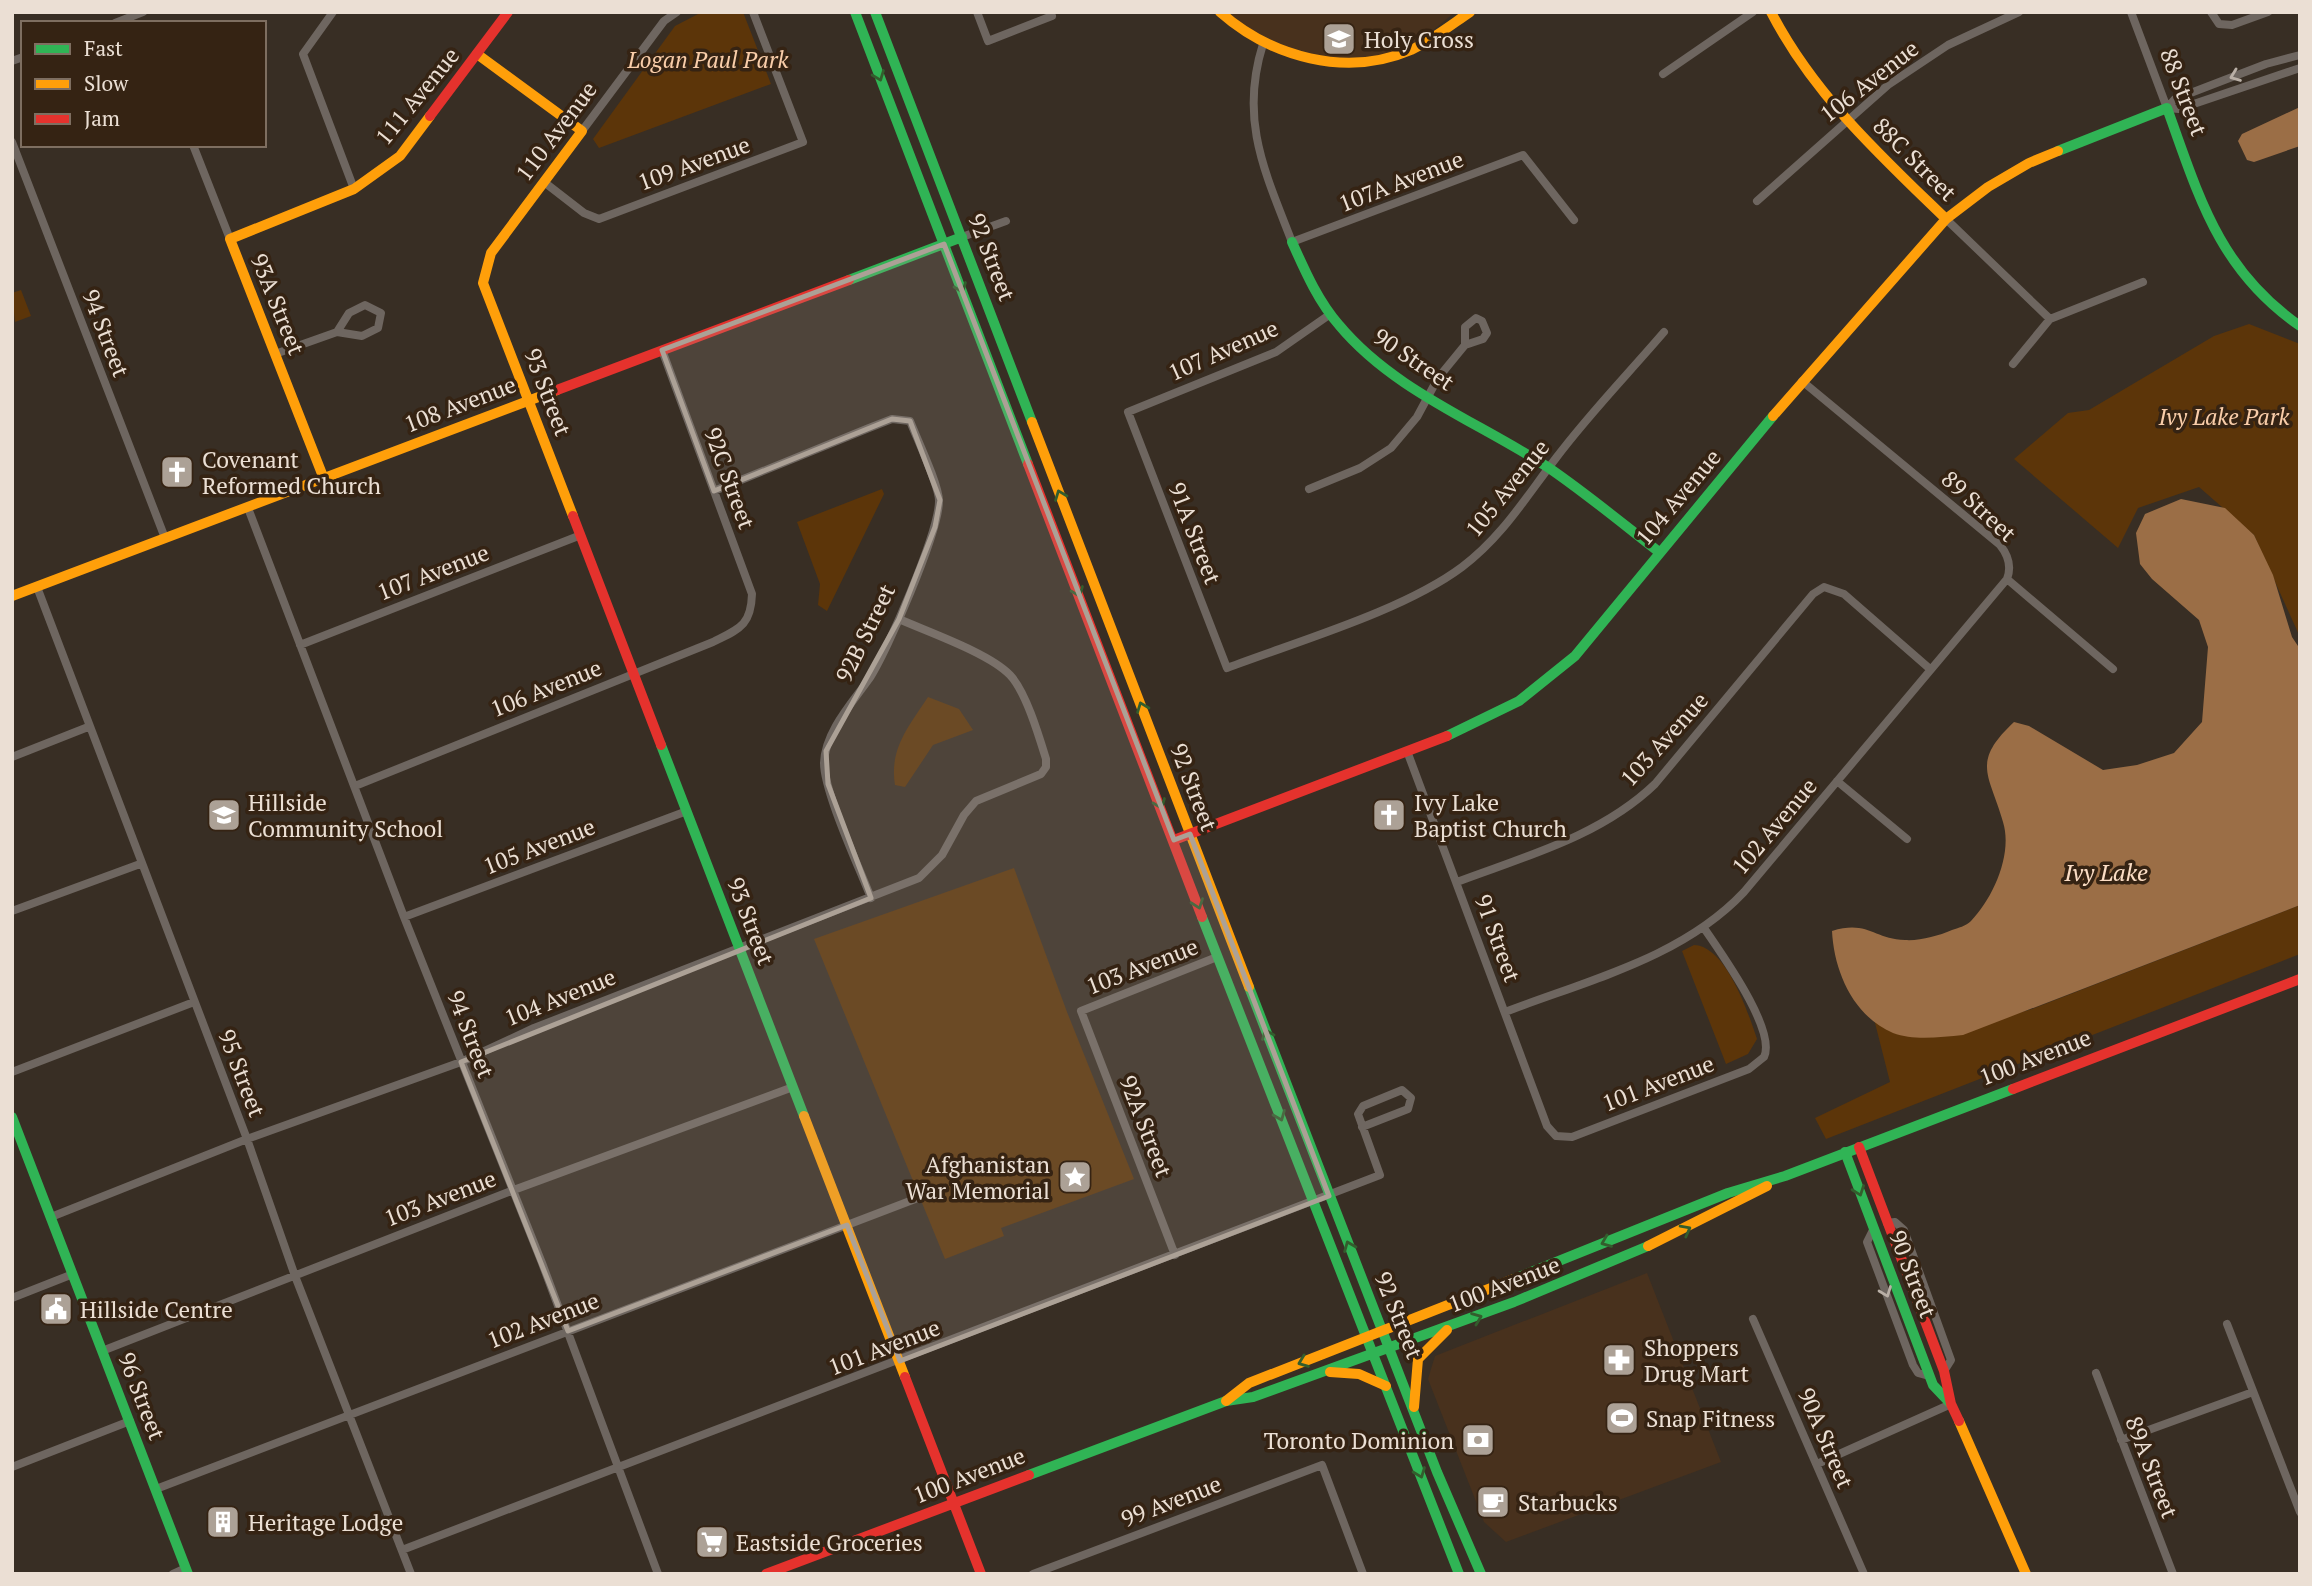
<svg xmlns="http://www.w3.org/2000/svg" width="2312" height="1586" font-family="'PT Serif',serif">
<style>
.built{fill:#48311d}
.green{fill:#5c3509}
.water{fill:#9b6e46}
.lines{fill:none;stroke-linecap:round;stroke-linejoin:round}
.street{stroke:#6e6660;stroke-width:8}
.fast{stroke:#30b455;stroke-width:10}
.slow{stroke:#ff9f0a;stroke-width:10}
.jam{stroke:#e5322d;stroke-width:10}
.oneway{stroke:#335d2d}
.oneway2{stroke:#b9afa6}
.marked{fill:#aca196;fill-opacity:0.2;stroke:#aca196;stroke-width:5;stroke-linejoin:round}
.labels{text-anchor:middle;dominant-baseline:central;stroke-width:7;stroke-linejoin:round;paint-order:stroke}
.poi-label{font-size:23px;fill:#ebdfd4;stroke:#352313;text-anchor:start}
.park-label{font-size:23px;font-style:italic;fill:#f9cda9;stroke:#352313}
.street-label{font-size:23px;fill:#ebdfd4;stroke:#352313}
.water-label{font-size:24px;font-style:italic;fill:#fbddc5;stroke:#352313}
</style>
<rect width="100%" height="100%" fill="#382e24"/>
<path class="built" d="M1220,12H1455L1407,52L1351,63L1263,44Z
M1647,1273L1721,1462L1506,1542L1484,1522L1428,1379L1435,1356Z"/>
<path class="green" d="M702,12H743L771,84L599,148L593,139L675,26Z
M21,290L31,316L15,322L12,293Z
M2249,324L2300,344V637L2254,535L2199,487L2138,508L2118,548L2014,459L2068,413L2089,410L2214,336Z
M882,489L884,494L827,611L818,605L820,584L797,522Z
M928,697L959,709L973,730L933,745L905,787L895,785C889,749 909,726 928,697Z
M1014,868L1067,1012L1134,1179L1001,1228L1004,1236L945,1259L814,939Z
M2300,905V954L1826,1139L1815,1118L1890,1082L1874,1019L1939,1037L2032,1009Z
M1694,945C1726,946 1748,1012 1757,1039L1748,1054L1726,1064L1682,951Z"/>
<path class="water" d="M2300,107V146L2254,162L2247,160L2238,141L2242,134Z
M2181,499L2225,508L2254,535L2273,575L2292,637L2300,649V905L1963,1035C1941,1037 1914,1041 1893,1033C1853,1016 1834,971 1832,931C1868,920 1873,939 1905,940C1920,941 1938,936 1952,930C1958,928 1966,926 1971,921C1993,898 2013,854 2003,822C1990,775 1970,763 2014,722L2029,726L2103,770L2137,765L2174,753L2202,722L2208,647L2199,620L2152,579L2140,564L2136,533L2145,514Z"/>
<g class="lines">
<path class="street" d="M333,12L303,54L354,189
M977,12L988,41L1052,16L1050,12
M2131,12L2167,108
M2211,12L2219,24L2232,25L2268,12
M115,23L143,12
M1263,44C1239,120 1265,172 1292,242L1523,155L1574,220
M12,61L23,57
M1663,74L1753,12
M2167,108L2175,99L2266,64L2300,55
M2167,108L2179,109L2300,68
M582,131L664,21L677,12
M12,142L165,538
M193,145L230,239
M544,182L584,213L599,219L803,142L753,12
M1757,201L1888,85L1948,45L2019,12
M1946,219L2050,319
M962,237L1006,221
M1329,315L1276,352L1128,412L1227,668C1298,641 1403,611 1462,567C1502,537 1526,497 1556,458C1589,414 1628,374 1664,332
M275,354L337,332L362,336L378,328L381,313L365,305L349,313L337,332
M2013,364L2050,319L2143,282
M1309,489L1360,468L1391,448L1417,417L1438,378L1465,345L1483,339L1487,333L1482,321L1476,318L1465,327V345
M714,491L869,428L892,419L910,421C917,439 939,485 939,501C939,532 887,652 869,679C852,703 825,732 824,763C824,792 859,867 871,898
M248,508L404,917L542,1263L658,1574
M2007,579L2113,669
M37,587L247,1139L295,1276L411,1574
M300,645L581,535
M1407,751L1547,1126L1556,1136L1572,1137L1749,1069L1764,1057C1777,1030 1720,952 1704,928
M12,757L88,727
M1837,781L1907,839
M355,786L713,642C739,629 751,626 752,594L662,350
M1457,882C1526,856 1601,836 1655,784L1813,594L1824,587L1844,594L1930,669
M12,911L140,864
M404,917L687,811
M1505,1012C1588,980 1682,958 1744,892L2007,579C2012,566 2008,555 2000,545L1802,381
M12,1072L194,1002
M51,1217L247,1139L461,1062L534,1028L919,878L942,855L964,815L976,801L1041,774L1046,767V759C1039,736 1026,692 1010,675C989,653 928,632 899,619
M1887,1223L1895,1222L1904,1230L1951,1360L1944,1371
M1873,1230L1867,1242L1913,1365L1918,1373L1929,1376
M1175,1255L1081,1011L1217,957
M12,1298L73,1274
M1753,1319L1864,1574
M2227,1324L2300,1512
M102,1351L511,1191L793,1087
M2096,1373L2173,1574
M2121,1440L2253,1392
M1817,1464L1951,1404
M12,1467L130,1421
M156,1489L944,1188
M402,1550L1380,1175L1358,1114L1363,1106L1402,1090L1411,1098L1408,1109L1362,1127
M173,1574L186,1568
M1033,1574L1322,1465L1363,1574"/>
<path class="fast" d="M855,12L1028,464
M875,12L1032,422
M2058,151L2167,108C2199,197 2219,270 2300,326
M1292,242C1305,271 1318,301 1339,325C1394,391 1479,422 1549,468C1587,494 1623,524 1659,552
M849,280L962,237
M1447,736L1519,701L1575,656L1773,416
M661,745L804,1116
M1202,917L1459,1574
M1249,987L1437,1472L1481,1574
M12,1117L188,1574
M1845,1152L1933,1385L1950,1403
M1514,1279L1728,1193L1785,1176L2013,1089
M1029,1475L1226,1401L1253,1397L1514,1302L1648,1246"/>
<path class="slow" d="M1220,12C1271,57 1346,78 1411,50C1432,40 1451,25 1470,12
M1771,12C1814,95 1880,155 1946,219
M477,54L582,131L491,253L483,283L573,516
M1773,416L1946,219L1988,187L2029,163L2058,151
M1032,422L1249,987
M324,479L230,239L354,189L400,156L430,116
M12,596L557,390
M804,1116L905,1377
M1648,1246L1767,1186
M1330,1372L1359,1374L1386,1386
M1226,1401L1249,1383L1514,1279
M1414,1407L1418,1359L1447,1330
M1959,1421L2026,1574"/>
<path class="jam" d="M430,116L508,12
M557,390L849,280
M1028,464L1202,917
M573,516L661,745
M1174,840L1447,736
M2013,1089L2300,979
M1859,1147L1944,1371L1951,1404L1959,1421
M905,1377L981,1574
M766,1574L1029,1475"/>
</g>
<defs><path id="oneway-chevron" d="M-2-3.5L2.5 0L-2 3.5" fill="none" stroke-width="1.6" stroke-linecap="round" stroke-linejoin="round" transform="scale(1.75)"/></defs>
<g class="oneway">
<use href="#oneway-chevron" transform="translate(879 76) rotate(69)"/>
<use href="#oneway-chevron" transform="translate(961 288) rotate(69)"/>
<use href="#oneway-chevron" transform="translate(1060 495) rotate(-111)"/>
<use href="#oneway-chevron" transform="translate(1078 592) rotate(69)"/>
<use href="#oneway-chevron" transform="translate(1142 707) rotate(-111)"/>
<use href="#oneway-chevron" transform="translate(1160 804) rotate(69)"/>
<use href="#oneway-chevron" transform="translate(1198 904) rotate(70)"/>
<use href="#oneway-chevron" transform="translate(1267 1034) rotate(-111)"/>
<use href="#oneway-chevron" transform="translate(1280 1116) rotate(68)"/>
<use href="#oneway-chevron" transform="translate(1859 1191) rotate(70)"/>
<use href="#oneway-chevron" transform="translate(1686 1230) rotate(-28)"/>
<use href="#oneway-chevron" transform="translate(1606 1242) rotate(158)"/>
<use href="#oneway-chevron" transform="translate(1349 1246) rotate(-112)"/>
<use href="#oneway-chevron" transform="translate(1477 1318) rotate(-21)"/>
<use href="#oneway-chevron" transform="translate(1303 1362) rotate(159)"/>
<use href="#oneway-chevron" transform="translate(1420 1473) rotate(69)"/>
</g>
<g class="oneway2">
<use href="#oneway-chevron" transform="translate(2235 76) rotate(159)"/>
<use href="#oneway-chevron" transform="translate(1886 1292) rotate(69)"/>
</g>
<path class="marked" d="M944,244L1174,840L1190,834L1329,1196L900,1361L847,1225L568,1331L461,1062L871,898L828,784L826,751L899,619L935,527L940,500L910,421L892,419L714,491L662,350Z"/>
<defs>
<symbol id="school-square" viewBox="-11 -11 22 22"><rect x="-9" y="-9" width="18" height="18" rx="4" fill="#aca196" stroke="#352313"/><path d="M0-5L7-2L0 1L-7-2ZM-4 1L0 2.5L4 1V4Q0 6-4 4Z" fill="#fff"/></symbol>
<symbol id="church-square" viewBox="-11 -11 22 22"><rect x="-9" y="-9" width="18" height="18" rx="4" fill="#aca196" stroke="#352313"/><path d="M-1.2-6h2.4v3.5h3.3v2.4h-3.3V6h-2.4V-.1h-3.3v-2.4h3.3Z" fill="#fff"/></symbol>
<symbol id="sight-square" viewBox="-11 -11 22 22"><rect x="-9" y="-9" width="18" height="18" rx="4" fill="#aca196" stroke="#352313"/><path d="M0-6L1.8-2.2L6-1.7L2.9 1.2L3.7 5.4L0 3.3L-3.7 5.4L-2.9 1.2L-6-1.7L-1.8-2.2Z" fill="#fff"/></symbol>
<symbol id="civic-square" viewBox="-11 -11 22 22"><rect x="-9" y="-9" width="18" height="18" rx="4" fill="#aca196" stroke="#352313"/><path d="M-.6-6.5H3V-4.5H.6V-3L4-1V1h2V6H-6V1h2V-1L-.6-3ZM-1.2 2.5V6h2.4V2.5Z" fill="#fff"/></symbol>
<symbol id="pharmacy-square" viewBox="-11 -11 22 22"><rect x="-9" y="-9" width="18" height="18" rx="4" fill="#aca196" stroke="#352313"/><path d="M-2-6h4v4h4v4h-4v4h-4v-4h-4v-4h4Z" fill="#fff"/></symbol>
<symbol id="stadium-square" viewBox="-11 -11 22 22"><rect x="-9" y="-9" width="18" height="18" rx="4" fill="#aca196" stroke="#352313"/><path d="M0-5a6.5 5 0 1 0 0 10a6.5 5 0 1 0 0-10ZM-3.5-1.8h7v3.6h-7Z" fill="#fff"/></symbol>
<symbol id="bank-square" viewBox="-11 -11 22 22"><rect x="-9" y="-9" width="18" height="18" rx="4" fill="#aca196" stroke="#352313"/><path d="M-6-4H6V4H-6ZM0-2.3a2.3 2.3 0 1 0 0 4.6a2.3 2.3 0 1 0 0-4.6Z" fill="#fff"/></symbol>
<symbol id="cafe-square" viewBox="-11 -11 22 22"><rect x="-9" y="-9" width="18" height="18" rx="4" fill="#aca196" stroke="#352313"/><path d="M-5.5-4.5H6V0H3Q3 3.5 0 3.5H-2.5Q-5.5 3.5-5.5 0ZM3-3.2v2h1.7v-2ZM-6 4.5H4V6H-6Z" fill="#fff"/></symbol>
<symbol id="building-square" viewBox="-11 -11 22 22"><rect x="-9" y="-9" width="18" height="18" rx="4" fill="#aca196" stroke="#352313"/><path d="M-4-6H4V6H1V3H-1V6H-4ZM-2.5-4.3h1.7v1.8h-1.7ZM.8-4.3h1.7v1.8H.8ZM-2.5-1h1.7V.8h-1.7ZM.8-1h1.7V.8H.8Z" fill="#fff"/></symbol>
<symbol id="supermarket-square" viewBox="-11 -11 22 22"><rect x="-9" y="-9" width="18" height="18" rx="4" fill="#aca196" stroke="#352313"/><path d="M-6-5.5h2.5l.6 2H6L4.5 2H-2.5L-4.4-4H-6ZM-1.5 3.2a1.3 1.3 0 1 0 .1 0ZM3 3.2a1.3 1.3 0 1 0 .1 0Z" fill="#fff"/></symbol>
</defs>
<g fill-rule="evenodd">
<use href="#school-square" x="1320" y="20" width="38" height="38"/>
<use href="#church-square" x="158" y="453" width="38" height="38"/>
<use href="#school-square" x="205" y="796" width="38" height="38"/>
<use href="#church-square" x="1370" y="796" width="38" height="38"/>
<use href="#sight-square" x="1056" y="1158" width="38" height="38"/>
<use href="#civic-square" x="37" y="1290" width="38" height="38"/>
<use href="#pharmacy-square" x="1600" y="1341" width="38" height="38"/>
<use href="#stadium-square" x="1603" y="1399" width="38" height="38"/>
<use href="#bank-square" x="1459" y="1421" width="38" height="38"/>
<use href="#cafe-square" x="1474" y="1483" width="38" height="38"/>
<use href="#building-square" x="204" y="1503" width="38" height="38"/>
<use href="#supermarket-square" x="693" y="1523" width="38" height="38"/>
</g>
<g class="labels">
<g class="poi-label">
<text x="1364" y="39">Holy Cross</text>
<text x="202" y="459">Covenant<tspan x="202" dy="26">Reformed Church</tspan></text>
<text x="248" y="802">Hillside<tspan x="248" dy="26">Community School</tspan></text>
<text x="1414" y="802">Ivy Lake<tspan x="1414" dy="26">Baptist Church</tspan></text>
<text x="1050" y="1164" text-anchor="end">Afghanistan<tspan x="1050" dy="26">War Memorial</tspan></text>
<text x="80" y="1309">Hillside Centre</text>
<text x="1644" y="1347">Shoppers<tspan x="1644" dy="26">Drug Mart</tspan></text>
<text x="1646" y="1418">Snap Fitness</text>
<text x="1454" y="1440" text-anchor="end">Toronto Dominion</text>
<text x="1518" y="1502">Starbucks</text>
<text x="248" y="1522">Heritage Lodge</text>
<text x="736" y="1542">Eastside Groceries</text>
</g>
<g class="park-label">
<text x="708" y="59">Logan Paul Park</text>
<text x="2224" y="416">Ivy Lake Park</text>
</g>
<g class="street-label">
<text transform="translate(1869 81) rotate(-38)">106 Avenue</text>
<text transform="translate(2184 92) rotate(69)">88 Street</text>
<text transform="translate(417 96) rotate(-51)">111 Avenue</text>
<text transform="translate(556 131) rotate(-53)">110 Avenue</text>
<text transform="translate(1915 159) rotate(45)">88C Street</text>
<text transform="translate(694 163) rotate(-20)">109 Avenue</text>
<text transform="translate(1401 181) rotate(-21)">107A Avenue</text>
<text transform="translate(992 257) rotate(69)">92 Street</text>
<text transform="translate(278 304) rotate(68)">93A Street</text>
<text transform="translate(106 333) rotate(69)">94 Street</text>
<text transform="translate(1223 350) rotate(-24)">107 Avenue</text>
<text transform="translate(1414 359) rotate(34)">90 Street</text>
<text transform="translate(548 392) rotate(69)">93 Street</text>
<text transform="translate(460 404) rotate(-21)">108 Avenue</text>
<text transform="translate(730 478) rotate(70)">92C Street</text>
<text transform="translate(1507 488) rotate(-51)">105 Avenue</text>
<text transform="translate(1678 497) rotate(-50)">104 Avenue</text>
<text transform="translate(1979 506) rotate(43)">89 Street</text>
<text transform="translate(1195 533) rotate(69)">91A Street</text>
<text transform="translate(433 572) rotate(-21)">107 Avenue</text>
<text transform="translate(865 633) rotate(-64)">92B Street</text>
<text transform="translate(546 688) rotate(-22)">106 Avenue</text>
<text transform="translate(1664 739) rotate(-48)">103 Avenue</text>
<text transform="translate(1194 787) rotate(69)">92 Street</text>
<text transform="translate(1774 826) rotate(-50)">102 Avenue</text>
<text transform="translate(539 846) rotate(-21)">105 Avenue</text>
<text transform="translate(751 921) rotate(69)">93 Street</text>
<text transform="translate(1498 938) rotate(70)">91 Street</text>
<text transform="translate(1142 966) rotate(-21)">103 Avenue</text>
<text transform="translate(560 997) rotate(-22)">104 Avenue</text>
<text transform="translate(471 1034) rotate(69)">94 Street</text>
<text transform="translate(2035 1057) rotate(-21)">100 Avenue</text>
<text transform="translate(242 1073) rotate(69)">95 Street</text>
<text transform="translate(1658 1083) rotate(-21)">101 Avenue</text>
<text transform="translate(1146 1126) rotate(69)">92A Street</text>
<text transform="translate(440 1198) rotate(-21)">103 Avenue</text>
<text transform="translate(1913 1274) rotate(69)">90 Street</text>
<text transform="translate(1504 1284) rotate(-21)">100 Avenue</text>
<text transform="translate(1399 1315) rotate(68)">92 Street</text>
<text transform="translate(543 1320) rotate(-21)">102 Avenue</text>
<text transform="translate(884 1347) rotate(-21)">101 Avenue</text>
<text transform="translate(142 1396) rotate(69)">96 Street</text>
<text transform="translate(1826 1438) rotate(67)">90A Street</text>
<text transform="translate(2152 1467) rotate(69)">89A Street</text>
<text transform="translate(969 1475) rotate(-21)">100 Avenue</text>
<text transform="translate(1171 1501) rotate(-21)">99 Avenue</text>
</g>
<g class="water-label">
<text x="2106" y="872">Ivy Lake</text>
</g>
</g>
<rect width="2312" height="1586" fill="none" stroke="#ebdfd4" stroke-width="28"/>
<rect x="21" y="21" width="245" height="126" fill="#352313" stroke="#7e6e60" stroke-width="2"/>
<rect x="35" y="44" width="35" height="10" fill="#30b455" stroke="#7e6e60" stroke-width="2"/>
<text x="84" y="56" font-size="21" fill="#ebdfd4">Fast</text>
<rect x="35" y="79" width="35" height="10" fill="#ff9f0a" stroke="#7e6e60" stroke-width="2"/>
<text x="84" y="91" font-size="21" fill="#ebdfd4">Slow</text>
<rect x="35" y="114" width="35" height="10" fill="#e5322d" stroke="#7e6e60" stroke-width="2"/>
<text x="84" y="126" font-size="21" fill="#ebdfd4">Jam</text>
</svg>
